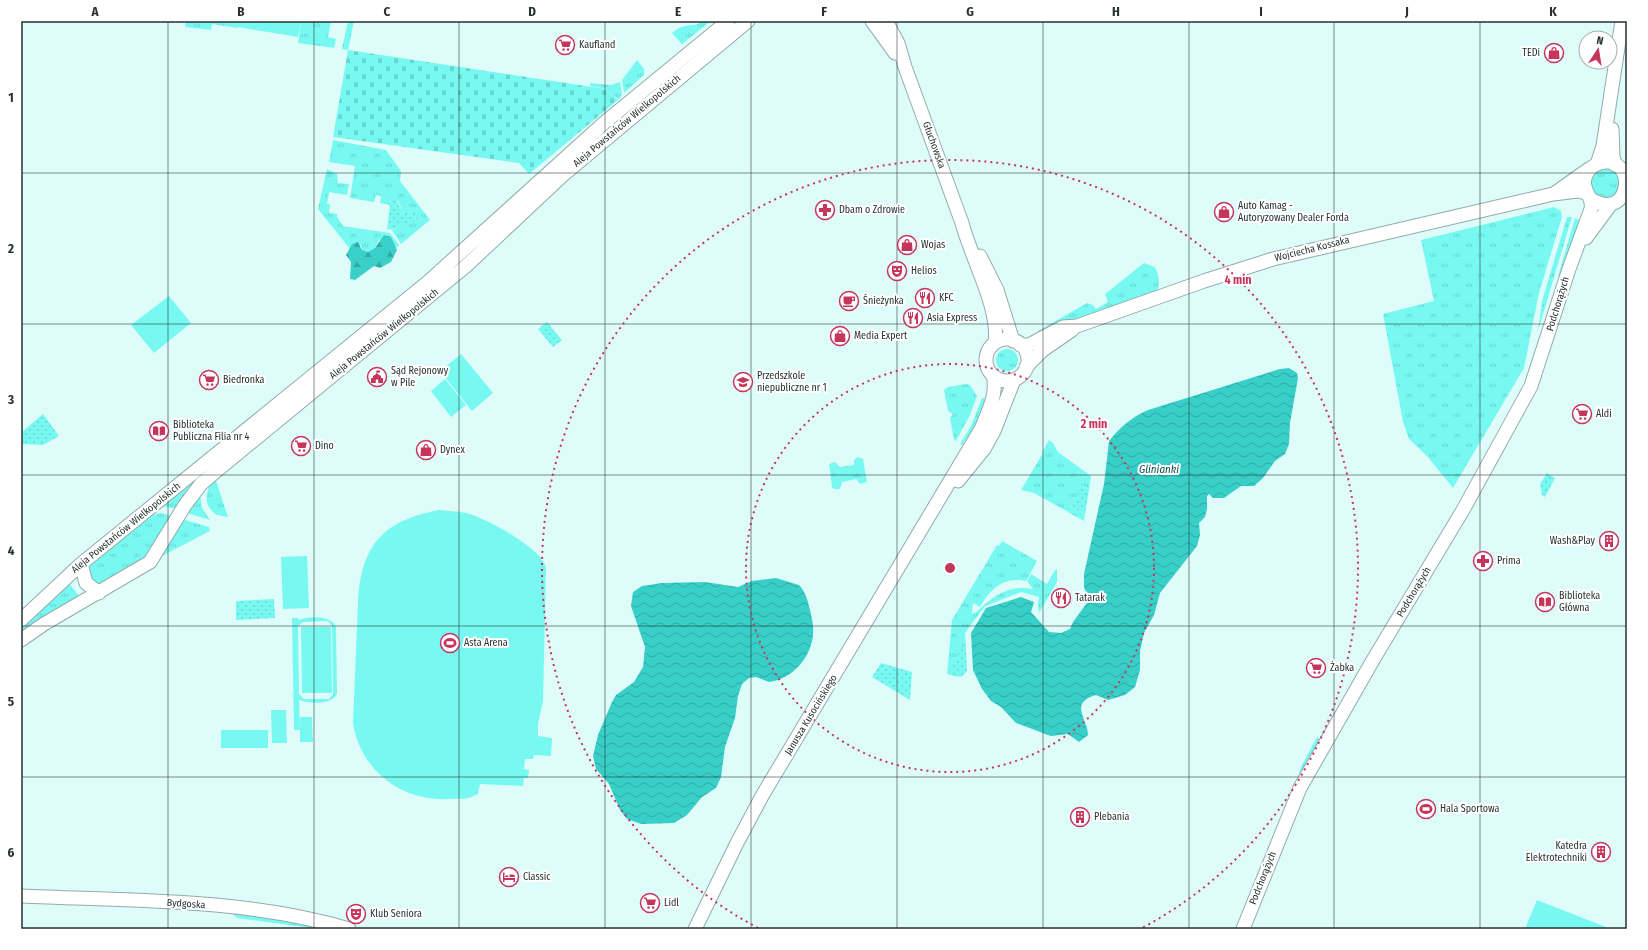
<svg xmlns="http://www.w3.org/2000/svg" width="1648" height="950" font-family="'Fira Sans Condensed',sans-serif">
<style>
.grass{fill:url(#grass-tufts)}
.forest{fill:url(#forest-firs)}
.cemetery{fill:url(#cemetery-stones)}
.park{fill:url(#park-dots)}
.garden{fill:#77f9f2;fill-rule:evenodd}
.water{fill:url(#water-waves)}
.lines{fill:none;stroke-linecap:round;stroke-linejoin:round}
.secondary-casing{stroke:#90acaa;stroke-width:15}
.secondary{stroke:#fff;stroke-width:13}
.grid{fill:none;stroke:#263231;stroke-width:1;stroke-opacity:0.55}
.ring{fill:none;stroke:#c5365d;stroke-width:2;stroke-dasharray:2 4}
.labels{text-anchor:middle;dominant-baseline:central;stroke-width:4;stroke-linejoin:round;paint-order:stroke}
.poi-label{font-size:10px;fill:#263231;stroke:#fff;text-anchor:start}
.street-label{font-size:10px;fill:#263231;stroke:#fff}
.water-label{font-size:11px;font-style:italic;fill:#0c4c49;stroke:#fff}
.centre{fill:#c5365d;stroke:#fff;stroke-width:2}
.ring-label{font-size:12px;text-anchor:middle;font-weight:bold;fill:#c5365d;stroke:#fff;stroke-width:4;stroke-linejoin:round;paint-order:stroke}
.neatline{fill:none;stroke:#263231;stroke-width:1.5}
.grid-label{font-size:13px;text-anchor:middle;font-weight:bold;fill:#263231}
</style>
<defs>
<pattern id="grass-tufts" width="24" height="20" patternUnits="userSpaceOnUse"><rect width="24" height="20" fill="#77f9f2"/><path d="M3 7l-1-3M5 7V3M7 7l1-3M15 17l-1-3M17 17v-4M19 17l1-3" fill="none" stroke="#67d6d0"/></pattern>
<pattern id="forest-firs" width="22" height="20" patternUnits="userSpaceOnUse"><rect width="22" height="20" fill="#3ad0c9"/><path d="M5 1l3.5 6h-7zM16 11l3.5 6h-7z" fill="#31a9a4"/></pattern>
<pattern id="cemetery-stones" width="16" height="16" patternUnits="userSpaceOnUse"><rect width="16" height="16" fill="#77f9f2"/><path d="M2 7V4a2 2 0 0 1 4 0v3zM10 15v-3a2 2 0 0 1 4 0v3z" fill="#67d6d0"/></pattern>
<pattern id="park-dots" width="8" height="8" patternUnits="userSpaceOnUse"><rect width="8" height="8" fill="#77f9f2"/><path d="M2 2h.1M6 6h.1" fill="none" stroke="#67d6d0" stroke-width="1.8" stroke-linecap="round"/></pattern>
<pattern id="water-waves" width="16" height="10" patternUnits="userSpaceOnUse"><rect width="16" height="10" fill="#38cfc8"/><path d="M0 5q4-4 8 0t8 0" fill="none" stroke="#2fa9a3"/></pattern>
</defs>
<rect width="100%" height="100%" fill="#defdfa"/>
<path class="grass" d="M186,21H238L237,28L212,24L211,30L185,27Z
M301,21H331L328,37L336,39L334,48L298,43Z
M348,21H354L348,50L342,49Z
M703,21H711L682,44L672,33C686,21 692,29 703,21Z
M637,60L644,69V75L624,93L622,80Z
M620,82L622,94L619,100L606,89L590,86V83L611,85Z
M333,140L386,150L401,171L400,181L430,220L401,244L392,230H395L397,224L415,210L403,213L398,201H390V205L380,203L381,196L376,195L374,202L350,198L355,166L329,162Z
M1590 183a15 15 0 1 1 30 0a15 15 0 1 1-30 0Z
M327,169L337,174L338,183L349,184L347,195L329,192L327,204H330L329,213L337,214V217L343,226L390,233L399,245L396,248L394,246L379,240L375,248L368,252L362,250L361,245L351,246L350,249L318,209Z
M1554,207L1561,211L1562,217L1539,293L1524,368L1453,488L1427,456L1409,439L1403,422L1383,314L1434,301L1421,240Z
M1567,217H1572L1538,331L1542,301Z
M1575,218L1583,222L1557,280Z
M1144,263L1155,267C1159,275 1161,285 1156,293L1097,315L1061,323L1038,335V331L1087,303L1093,305L1096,309L1108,302L1105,294Z
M996 360a11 11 0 1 1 22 0a11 11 0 1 1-22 0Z
M966,384L970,385L977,396L970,415L956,441L954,440L950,418L953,414L948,411L944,390L948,387Z
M982,398L988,399L979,421L962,445L960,444L971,426Z
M1049,440L1053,443L1058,452L1091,476L1089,490L1083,486L1071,507L1085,514L1084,521L1034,493L1021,490L1043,453L1042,452Z
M858,457L863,459L867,482L860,484L856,479L842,482L840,489H834L832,487L829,464L835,462L840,467L854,465V460Z
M208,467L210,470L177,509L162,506Z
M215,478L228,517L217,515C202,506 205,489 215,478Z
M200,493L202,508L210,520L187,513Z
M160,513L173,516C162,533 152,553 136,566C126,574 112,579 100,585L93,583L88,566L148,516Z
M182,519L209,527L210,531L158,558Z
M1002,541L1037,561L1026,581C1004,576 990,589 980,607L973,603L972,614C978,612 983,605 989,601C1002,590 1016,586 1033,589L1027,581L1031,574L1047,584L1055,570L1057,569V582L1039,613L1038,604L1039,597L1021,592L985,606L965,633L966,650H960L951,672L960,676L959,677L947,674L952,620L997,545L999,546Z
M68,582L80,597L21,634V626Z
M1317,737L1321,740L1297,781L1301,767Z
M233,913L272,917L312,925V928L237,918Z"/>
<path class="forest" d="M384,235L391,237L397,250L391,262L380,268L374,266L355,280L350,279L351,262L346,255L352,244L358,242L362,250L368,252L375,248Z"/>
<path class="cemetery" d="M348,50L606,89L618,100L529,174L519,163L333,137Z"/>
<path class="park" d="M391,197H395L403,213L415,210L419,216C415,222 409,226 402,225L400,222L395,230L387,229Z
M547,322L562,340L553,347L538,329Z
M43,414L59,436L43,445L22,444L23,431Z
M1547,473L1555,478L1545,497L1542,495L1540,484Z
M1082,486L1089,490L1085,514L1071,507Z
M274,599L275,618L236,620V601Z
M960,649L966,650L967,671L962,677L950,673Z
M881,663L912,672L910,700L872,677Z"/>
<path class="garden" d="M238,21H301L298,37L237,27Z
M169,296L191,323L154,353L131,325Z
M461,354L493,393L472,411L440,371Z
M445,379L466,405L451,417L431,391Z
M439,510C448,511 457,511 466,513C486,518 540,547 546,567L543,701L538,724V736L552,738L551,756L534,755L533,759H525L524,769L529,770L528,778H524L523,786L480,784L478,794C464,801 461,798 449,799C402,802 360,770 353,723L358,601C362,544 383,521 439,510Z
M307,556L309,608L283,609L281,557Z
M292,618H298L299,620C308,616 332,615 336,627L337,694C332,705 309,704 299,700L300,730H294ZM327,621L330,623L332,627L333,694L329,699H304L299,694L298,626L303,622Z
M301,627H331L332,693H302Z
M271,710H286L287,743H272Z
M300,717H312L313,742H300Z
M221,730H268V748H221Z
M1537,900L1611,929H1525Z"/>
<path class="water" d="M1289,368L1297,373L1298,378L1290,423L1289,444L1285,454L1275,461L1263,478L1254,486H1241L1224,498H1213L1209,494L1207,496V509L1205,517L1199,523L1200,535L1197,546L1160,593L1154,615L1144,633L1140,651V670L1135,687L1125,695L1108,700L1096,695C1068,703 1088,719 1088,735L1079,742L1068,734L1051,736L1016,723L1001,707L991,701L982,689L973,670L971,633L986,608L1021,597L1034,602L1031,612L1049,632L1061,633L1070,629L1073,622L1089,600L1084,587V574L1104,484L1109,441C1120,427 1132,417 1148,410L1280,369Z
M776,578L799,585C806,592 808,602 810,610C812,619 814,626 813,635C811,658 792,679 769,682L756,677L749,678L742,684L738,696L735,718L725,747L721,777L716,788L702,797L687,815L674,823L641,824L627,819L620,810L609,784L596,769L593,756L598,735L612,702L616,695L634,682L643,667L645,647L631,606L633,592L642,586L662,583L705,582L738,587L752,581Z"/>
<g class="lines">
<defs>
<path id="secondary" d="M872,21L895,53
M886,21L898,43L905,67L962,223C971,258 1000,308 995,343
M1612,129L1613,156L1615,165
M1597,164L1603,146L1622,21
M1555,193L1589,169
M1586,238L1611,204
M980,256L997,290L1013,341
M986 360a21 21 0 1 1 42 0a21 21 0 1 1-42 0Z
M1020,345H1029L1063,327L1077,326L1204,281L1273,259L1553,194L1578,191L1586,193
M1026,367L1043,350L1072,330
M958,481L984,449L994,431L1014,380
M81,564L86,583L99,593
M21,620L81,564L428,282L604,123L728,21
M21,640L44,624L150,562L185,505L201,484L215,472L466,266L563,175L748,21
M21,896C130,901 244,898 349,929
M695,929L737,843L762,796L981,429C988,412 998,393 993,375
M1243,929L1300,788L1373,660L1463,510L1531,386L1569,269L1591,209C1594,197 1581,190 1585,178C1587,171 1593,165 1600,163C1638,153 1632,224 1591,199"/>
</defs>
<use href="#secondary" class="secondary-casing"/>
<use href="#secondary" class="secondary"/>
</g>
<path class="grid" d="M168,21V929M314,21V929M459,21V929M605,21V929M751,21V929M897,21V929M1043,21V929M1189,21V929M1334,21V929M1480,21V929M21,173H1627M21,324H1627M21,475H1627M21,626H1627M21,777H1627"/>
<g class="ring">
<circle cx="950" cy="568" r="204"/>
<path d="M758 928A408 408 0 1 1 1142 928"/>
</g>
<defs>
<symbol id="supermarket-ring" viewBox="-11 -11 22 22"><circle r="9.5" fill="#fff" stroke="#c5365d" stroke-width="1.5"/><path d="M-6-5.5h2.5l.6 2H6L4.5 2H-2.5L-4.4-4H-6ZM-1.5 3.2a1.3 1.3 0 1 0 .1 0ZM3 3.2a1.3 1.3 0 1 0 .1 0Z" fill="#c5365d"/></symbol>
<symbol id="shop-ring" viewBox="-11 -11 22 22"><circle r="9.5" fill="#fff" stroke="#c5365d" stroke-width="1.5"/><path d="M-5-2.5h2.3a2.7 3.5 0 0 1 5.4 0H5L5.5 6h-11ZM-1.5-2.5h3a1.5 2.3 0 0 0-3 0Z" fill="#c5365d"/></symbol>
<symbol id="pharmacy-ring" viewBox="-11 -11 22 22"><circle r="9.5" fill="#fff" stroke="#c5365d" stroke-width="1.5"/><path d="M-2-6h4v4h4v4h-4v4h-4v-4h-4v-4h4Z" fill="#c5365d"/></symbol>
<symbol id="theatre-ring" viewBox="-11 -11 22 22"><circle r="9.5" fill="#fff" stroke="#c5365d" stroke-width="1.5"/><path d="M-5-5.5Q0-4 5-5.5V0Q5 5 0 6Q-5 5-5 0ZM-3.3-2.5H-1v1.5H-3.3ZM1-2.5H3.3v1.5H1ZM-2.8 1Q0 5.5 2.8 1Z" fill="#c5365d"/></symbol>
<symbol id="restaurant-ring" viewBox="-11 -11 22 22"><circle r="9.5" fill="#fff" stroke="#c5365d" stroke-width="1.5"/><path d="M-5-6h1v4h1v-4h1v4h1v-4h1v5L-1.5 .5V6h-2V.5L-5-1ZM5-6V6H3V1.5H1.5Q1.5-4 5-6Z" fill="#c5365d"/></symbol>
<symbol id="cafe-ring" viewBox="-11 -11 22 22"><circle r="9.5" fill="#fff" stroke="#c5365d" stroke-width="1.5"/><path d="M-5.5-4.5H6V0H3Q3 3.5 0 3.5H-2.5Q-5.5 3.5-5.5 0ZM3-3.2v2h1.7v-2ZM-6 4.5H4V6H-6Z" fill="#c5365d"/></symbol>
<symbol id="civic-ring" viewBox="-11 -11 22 22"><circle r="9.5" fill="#fff" stroke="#c5365d" stroke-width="1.5"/><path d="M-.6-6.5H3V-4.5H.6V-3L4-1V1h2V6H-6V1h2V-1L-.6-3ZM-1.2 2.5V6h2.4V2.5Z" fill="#c5365d"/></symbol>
<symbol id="school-ring" viewBox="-11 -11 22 22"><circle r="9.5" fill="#fff" stroke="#c5365d" stroke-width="1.5"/><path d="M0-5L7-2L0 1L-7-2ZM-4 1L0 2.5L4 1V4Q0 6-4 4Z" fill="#c5365d"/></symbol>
<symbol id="library-ring" viewBox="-11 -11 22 22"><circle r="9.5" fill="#fff" stroke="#c5365d" stroke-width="1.5"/><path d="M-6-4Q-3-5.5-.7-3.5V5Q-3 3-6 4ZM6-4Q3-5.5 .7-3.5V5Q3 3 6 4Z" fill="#c5365d"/></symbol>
<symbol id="building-ring" viewBox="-11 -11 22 22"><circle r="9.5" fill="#fff" stroke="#c5365d" stroke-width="1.5"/><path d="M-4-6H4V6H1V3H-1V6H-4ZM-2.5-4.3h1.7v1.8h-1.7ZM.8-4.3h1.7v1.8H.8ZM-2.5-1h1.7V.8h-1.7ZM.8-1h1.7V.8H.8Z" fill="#c5365d"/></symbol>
<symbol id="stadium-ring" viewBox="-11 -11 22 22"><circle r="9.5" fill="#fff" stroke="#c5365d" stroke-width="1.5"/><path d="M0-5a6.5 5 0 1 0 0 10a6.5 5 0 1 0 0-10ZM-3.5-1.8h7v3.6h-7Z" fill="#c5365d"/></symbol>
<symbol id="hotel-ring" viewBox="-11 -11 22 22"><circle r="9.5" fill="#fff" stroke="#c5365d" stroke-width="1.5"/><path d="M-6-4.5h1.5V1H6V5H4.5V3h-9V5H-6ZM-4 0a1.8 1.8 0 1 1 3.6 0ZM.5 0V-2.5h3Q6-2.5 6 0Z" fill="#c5365d"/></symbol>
</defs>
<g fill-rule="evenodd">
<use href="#supermarket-ring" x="554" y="34" width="22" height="22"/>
<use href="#shop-ring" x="1543" y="42" width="22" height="22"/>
<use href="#pharmacy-ring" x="814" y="199" width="22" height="22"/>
<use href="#shop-ring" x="1213" y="201" width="22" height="22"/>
<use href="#shop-ring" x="896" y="234" width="22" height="22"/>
<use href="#theatre-ring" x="886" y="260" width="22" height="22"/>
<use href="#restaurant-ring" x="914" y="287" width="22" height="22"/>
<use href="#cafe-ring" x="838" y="290" width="22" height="22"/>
<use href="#restaurant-ring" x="902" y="307" width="22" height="22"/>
<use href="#shop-ring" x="829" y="325" width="22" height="22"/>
<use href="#civic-ring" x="366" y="366" width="22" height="22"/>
<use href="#supermarket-ring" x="198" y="369" width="22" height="22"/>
<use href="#school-ring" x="732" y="371" width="22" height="22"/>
<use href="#supermarket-ring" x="1571" y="403" width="22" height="22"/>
<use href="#library-ring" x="148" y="420" width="22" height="22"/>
<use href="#supermarket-ring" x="290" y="435" width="22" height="22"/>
<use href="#shop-ring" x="415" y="439" width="22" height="22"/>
<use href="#building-ring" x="1598" y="530" width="22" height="22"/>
<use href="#pharmacy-ring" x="1472" y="550" width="22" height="22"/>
<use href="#restaurant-ring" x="1050" y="587" width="22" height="22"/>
<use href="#library-ring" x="1534" y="591" width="22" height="22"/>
<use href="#stadium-ring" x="439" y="632" width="22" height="22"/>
<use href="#supermarket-ring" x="1305" y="657" width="22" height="22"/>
<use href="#stadium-ring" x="1415" y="798" width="22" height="22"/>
<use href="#building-ring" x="1069" y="806" width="22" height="22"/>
<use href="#building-ring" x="1590" y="841" width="22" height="22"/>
<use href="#hotel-ring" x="498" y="866" width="22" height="22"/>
<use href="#supermarket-ring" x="639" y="892" width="22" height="22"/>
<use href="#theatre-ring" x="345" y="903" width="22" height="22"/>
</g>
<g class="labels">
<g class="poi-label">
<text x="579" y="45">Kaufland</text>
<text x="1540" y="53" text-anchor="end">TEDi</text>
<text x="1238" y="206">Auto Kamag -<tspan x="1238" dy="12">Autoryzowany Dealer Forda</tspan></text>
<text x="839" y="210">Dbam o Zdrowie</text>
<text x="921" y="245">Wojas</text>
<text x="911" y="271">Helios</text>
<text x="939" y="298">KFC</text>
<text x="863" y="301">Śnieżynka</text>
<text x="927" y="318">Asia Express</text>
<text x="854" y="336">Media Expert</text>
<text x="391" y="371">Sąd Rejonowy<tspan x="391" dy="12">w Pile</tspan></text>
<text x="757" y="376">Przedszkole<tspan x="757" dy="12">niepubliczne nr 1</tspan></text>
<text x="223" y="380">Biedronka</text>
<text x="1596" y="414">Aldi</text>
<text x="173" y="425">Biblioteka<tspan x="173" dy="12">Publiczna Filia nr 4</tspan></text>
<text x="315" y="446">Dino</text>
<text x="440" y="450">Dynex</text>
<text x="1595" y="541" text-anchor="end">Wash&amp;Play</text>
<text x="1497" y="561">Prima</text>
<text x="1559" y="596">Biblioteka<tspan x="1559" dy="12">Główna</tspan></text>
<text x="1075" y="598">Tatarak</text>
<text x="464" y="643">Asta Arena</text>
<text x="1330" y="668">Żabka</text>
<text x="1440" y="809">Hala Sportowa</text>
<text x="1094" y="817">Plebania</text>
<text x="1587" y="846" text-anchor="end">Katedra<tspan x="1587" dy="12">Elektrotechniki</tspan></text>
<text x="523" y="877">Classic</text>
<text x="664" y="903">Lidl</text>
<text x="370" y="914">Klub Seniora</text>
</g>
<g class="street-label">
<text transform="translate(627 121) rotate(-40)">Aleja Powstańców Wielkopolskich</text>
<text transform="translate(934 145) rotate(70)">Głuchowska</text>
<text transform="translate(1312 249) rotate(-14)">Wojciecha Kossaka</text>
<text transform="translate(1558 304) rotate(-73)">Podchorążych</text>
<text transform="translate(384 334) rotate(-39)">Aleja Powstańców Wielkopolskich</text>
<text transform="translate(126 528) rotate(-39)">Aleja Powstańców Wielkopolskich</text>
<text transform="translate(1414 592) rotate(-59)">Podchorążych</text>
<text transform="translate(811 715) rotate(-59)">Janusza Kusocińskiego</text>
<text transform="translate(1263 878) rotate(-68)">Podchorążych</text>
<text transform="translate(186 904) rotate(4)">Bydgoska</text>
</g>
<g class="water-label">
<text x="1159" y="469">Glinianki</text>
</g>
</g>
<circle cx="950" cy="568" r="6" class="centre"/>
<g class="ring-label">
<text x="1238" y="284">4 min</text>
<text x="1094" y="428">2 min</text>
</g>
<rect width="1648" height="950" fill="none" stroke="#ffffff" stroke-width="44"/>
<g transform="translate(1598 50) rotate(12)"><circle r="19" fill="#ffffff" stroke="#a8adad"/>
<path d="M0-3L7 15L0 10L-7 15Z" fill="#c5365d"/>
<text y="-6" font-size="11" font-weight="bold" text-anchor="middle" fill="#263231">N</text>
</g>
<rect x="22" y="22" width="1604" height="906" class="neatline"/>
<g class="grid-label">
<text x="95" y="16">A</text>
<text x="241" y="16">B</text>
<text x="387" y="16">C</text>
<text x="532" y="16">D</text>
<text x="678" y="16">E</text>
<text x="824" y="16">F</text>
<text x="970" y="16">G</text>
<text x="1116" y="16">H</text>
<text x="1261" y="16">I</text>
<text x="1407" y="16">J</text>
<text x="1553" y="16">K</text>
<text x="11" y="102">1</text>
<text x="11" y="253">2</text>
<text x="11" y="404">3</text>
<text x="11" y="555">4</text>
<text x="11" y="706">5</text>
<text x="11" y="857">6</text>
</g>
</svg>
